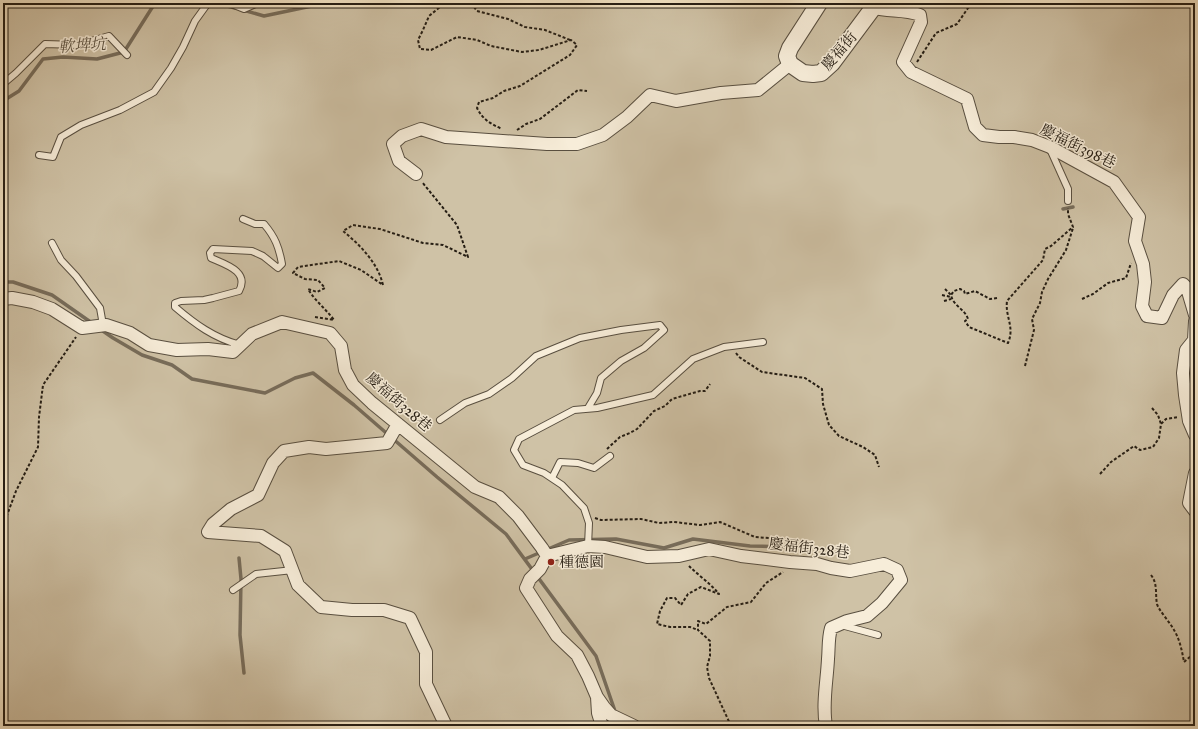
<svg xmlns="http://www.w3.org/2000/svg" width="1198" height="729" font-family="'IM FELL Great Primer','Noto Serif TC',serif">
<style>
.green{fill:#cfc2a6;stroke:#7a705d}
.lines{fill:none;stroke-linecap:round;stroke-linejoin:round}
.stream{stroke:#776c5a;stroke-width:3.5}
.service-casing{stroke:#594f40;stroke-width:8}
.minor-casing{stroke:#594f40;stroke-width:14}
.tertiary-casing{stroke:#594f40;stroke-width:18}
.path{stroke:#261e14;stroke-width:2;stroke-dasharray:3 2;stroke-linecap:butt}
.service{stroke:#f7edd9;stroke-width:6}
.minor{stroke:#f7edd9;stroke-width:12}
.tertiary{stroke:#f7edd9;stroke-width:16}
.poi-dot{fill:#8f2418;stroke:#f7edd9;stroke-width:1.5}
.labels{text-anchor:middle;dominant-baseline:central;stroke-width:3;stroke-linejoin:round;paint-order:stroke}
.street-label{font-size:15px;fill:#261e14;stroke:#f7edd9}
.poi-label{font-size:15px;fill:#261e14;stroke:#f7edd9;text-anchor:start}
.water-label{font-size:16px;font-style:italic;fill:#5c5242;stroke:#f7edd9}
</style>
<rect width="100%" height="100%" fill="#f2e3c4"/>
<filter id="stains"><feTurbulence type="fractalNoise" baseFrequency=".005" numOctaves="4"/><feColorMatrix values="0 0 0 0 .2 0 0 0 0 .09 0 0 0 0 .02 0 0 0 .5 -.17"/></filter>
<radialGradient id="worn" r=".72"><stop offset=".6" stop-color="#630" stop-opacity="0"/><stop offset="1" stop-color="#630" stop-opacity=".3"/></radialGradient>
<path class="green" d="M3,3H1195V726H3Z"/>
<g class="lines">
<path class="stream" d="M216,3L235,8
M154,5L161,3
M243,10L264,16L326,3
M3,101L19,91L43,59L63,57L97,59L124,52L155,3
M1063,209L1073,207
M3,282H13L52,295L92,323
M100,329L113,338L142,355L172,365L192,379L265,393L295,378L313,373L354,405L437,477L506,534L596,656L616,714
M239,558L241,579L240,635L244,673
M525,559L569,540L616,539L664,548L693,539L750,546L788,547"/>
<defs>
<path id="service" d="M229,3L244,9L258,3
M3,84L16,73L45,44L77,45L109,36L127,55
M1050,149L1068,189V201
M39,155L53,157L61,137L81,125L120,110L154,92L171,68L183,47L195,21L208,3
M52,243L61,260L76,276L100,308L103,325
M240,345C214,338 195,324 175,307V303L181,301L204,300L213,298L239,291C250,271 224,264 211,258L210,253L213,249L252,251L263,256L278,268L282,264C279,247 275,237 264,224H255L243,219
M440,420L465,403L489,394L512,378L536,356L580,338L621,330L660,325L664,330L644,348L621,361L601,378L597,393L588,408
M552,478L560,462L578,463L594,468L610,456
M588,546L589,523L584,508L562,485L544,473L523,465L514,450L519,439L574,410L597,408L653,395L693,359L724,347L763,342
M233,590L256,574L293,570
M841,625L878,635"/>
<path id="minor" d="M873,8C890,12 904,9 920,15L921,22L903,62L911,72L967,99L975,127L983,135L999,137H1014L1032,140L1050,147L1114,182L1139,217L1135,241L1143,264L1145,282L1142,306L1147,316L1162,318L1173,295L1183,284L1187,288L1195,315
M416,174L399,161L393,144L402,136L421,129L446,137L547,144H577L603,135L627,117L650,95L676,101L721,93L758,90L790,64
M3,299L12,298L33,302L52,309L82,328L106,325L130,333L149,345L177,350L208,349L233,352L252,334L282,322L330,333L341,346L345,370L353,385L372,403L475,487L499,497L518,516L542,548L547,556L540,569L530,579L526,588L557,636L577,655L588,676L597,697L598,713L602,726
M1195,321L1194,340L1186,350L1183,373L1185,395L1189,421L1195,435
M398,424L387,443L326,449L309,447L284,451L273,463L258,495L231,509L213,524L208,532L261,536L285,551L298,585L321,607L352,610H384L410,618L426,652V684L446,726
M1195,473L1189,503L1195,511
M547,556L588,546L605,547L647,557L679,556L709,549L741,556L790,562L817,564L831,568L850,571L884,564L897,570L901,580L882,603L867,616L847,621L831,628C828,639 829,648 828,659C827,681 822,704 826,726
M597,697L604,707L611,715L634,726"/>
<path id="tertiary" d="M819,3L790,48L787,56L790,64L803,73L813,74L821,73L832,63L873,8L874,3"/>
</defs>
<use href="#service" class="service-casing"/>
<use href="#minor" class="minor-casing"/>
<use href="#tertiary" class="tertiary-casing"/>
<path class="path" d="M441,3L440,7L429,16L423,30L418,40L420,49L431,50L457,37L477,40L491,46L522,52L539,50L571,40L577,45L570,55L520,86L504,91L493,98L479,102L477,108C483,120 491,124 502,129
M471,3L477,11L508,19L525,27L545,30L570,40
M917,62L936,33L957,24L968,8L977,3
M517,130L526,124L540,119L578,90L587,91
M945,289L951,295
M942,295L951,297
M997,298L990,299L975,291L965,294L964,291L960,289L954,291L951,295C953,306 965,309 968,319L965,321L969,327L1008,343C1015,327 1005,317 1007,301L1043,260L1045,249L1051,246L1073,227L1068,214V208
M1082,299L1093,294L1108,283L1126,278L1131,263
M944,301L951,299
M315,317L334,320C326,309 315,301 308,289L317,292L325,288L318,280L305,279L293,273L298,267L339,261L361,270L383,285C378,263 360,245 343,231L353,225L380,229L423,243L443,245L468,257L457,225L422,182
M736,353L739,357L762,372L805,378L822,389L823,404L829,425L839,436L863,447L875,455L879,467
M1025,366L1034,330L1032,319L1040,303L1042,292L1048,279L1066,250L1073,228
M1152,408L1158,415L1161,424
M607,449L620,437L630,433L637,429L654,411L665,406L672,399L700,391H705L710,384
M1100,474L1111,462L1134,446L1140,450L1153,447L1159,438L1161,424L1166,419L1178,417
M595,518L601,520L641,519L659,523L674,522L700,525L720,522L755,537L782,539
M3,526L16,491L38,447L39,417L43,385L76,337
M689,566C698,575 710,583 719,594L701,587L688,594L681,605L675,598H667L660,611L657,624L670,627H690L698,630
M1151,575C1158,584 1155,594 1157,604C1158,609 1171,624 1174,630C1180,640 1182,651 1184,662L1192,655L1195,647
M731,726L709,678L707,667L710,656V641L698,630V621L706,624L727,607L751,602L766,583L783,572"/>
<use href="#service" class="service"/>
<use href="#minor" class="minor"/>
<use href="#tertiary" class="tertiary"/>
</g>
<circle class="poi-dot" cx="551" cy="562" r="4"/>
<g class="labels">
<g class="street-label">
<text transform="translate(839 51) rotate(-49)">慶福街</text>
<text transform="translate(1078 146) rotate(26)">慶福街398巷</text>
<text transform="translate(399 402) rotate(41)">慶福街328巷</text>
<text transform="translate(809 548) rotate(7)">慶福街328巷</text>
</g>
<g class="poi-label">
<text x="559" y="562">種德園</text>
</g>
<g class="water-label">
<text transform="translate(82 45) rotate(-4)">軟埤坑</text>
</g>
</g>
<rect width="1198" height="729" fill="none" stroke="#f2e3c4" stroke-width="16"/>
<rect x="4" y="4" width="1190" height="721" fill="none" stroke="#261e14" stroke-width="2"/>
<rect x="8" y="8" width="1182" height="713" fill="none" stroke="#261e14"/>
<rect width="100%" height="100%" filter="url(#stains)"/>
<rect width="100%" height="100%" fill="url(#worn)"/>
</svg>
